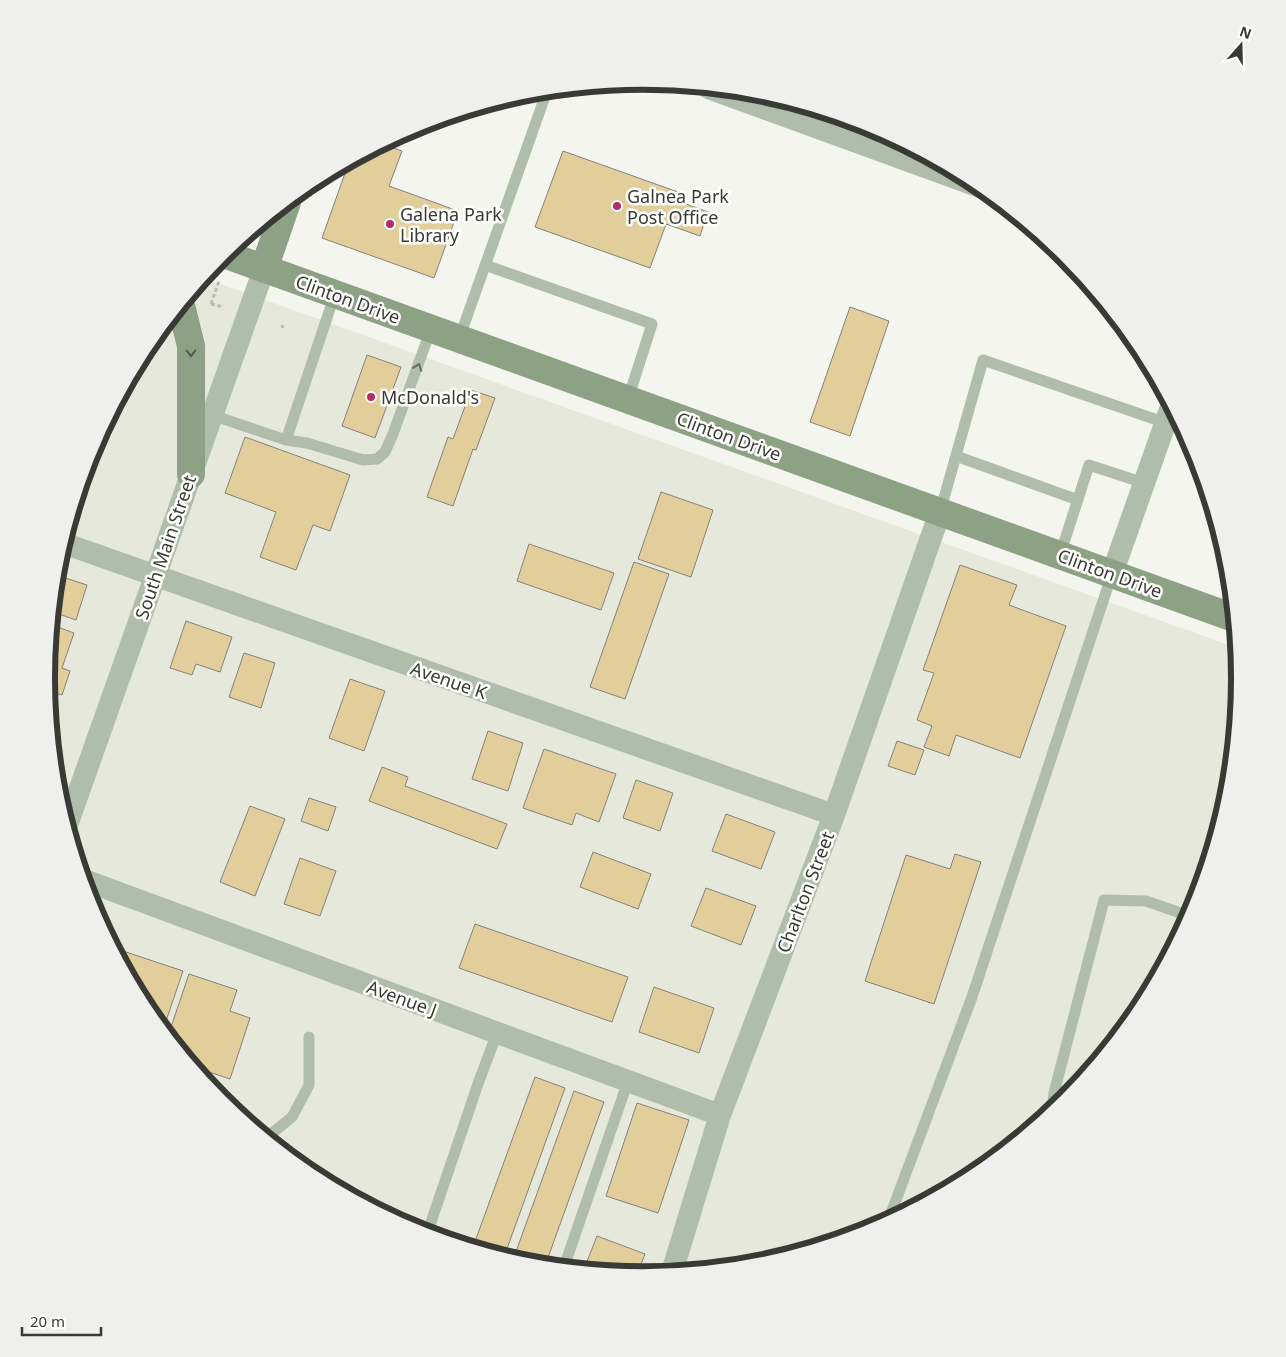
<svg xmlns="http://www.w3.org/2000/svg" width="1286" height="1357" font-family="'Noto Sans',sans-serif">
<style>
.built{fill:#e6e8db}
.building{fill:#e1ce9a;stroke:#84827c}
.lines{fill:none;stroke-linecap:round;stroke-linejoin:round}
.path{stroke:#babbb5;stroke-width:3;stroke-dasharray:4 2.5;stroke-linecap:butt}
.service{stroke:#afbdaa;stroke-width:11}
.minor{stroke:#afbdaa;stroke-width:22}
.secondary{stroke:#8da285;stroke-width:28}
.oneway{stroke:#52584e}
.oneway2{stroke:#686e64}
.poi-dot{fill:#b42b69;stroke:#fffffe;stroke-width:2}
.labels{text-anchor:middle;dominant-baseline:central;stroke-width:5;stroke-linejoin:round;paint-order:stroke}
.poi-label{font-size:18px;fill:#393936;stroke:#fffffe;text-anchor:start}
.street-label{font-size:18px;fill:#393936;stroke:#fffffe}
.rim{fill:none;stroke:#393936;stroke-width:6}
</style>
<rect width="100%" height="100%" fill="#f4f5ee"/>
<path class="built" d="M204,278L1237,648L1240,679L1228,795L1194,907L1139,1010L1065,1101L974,1175L871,1230L759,1264L643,1275L526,1264L414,1230L311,1175L221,1100L147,1010L92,907L58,795L46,678L58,562L92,450L147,347Z"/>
<path class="building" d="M383,144L402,151L389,186L458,211L434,278L322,238L349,162Z
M563,151L678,192L675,200L708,212L700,236L666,224L650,268L535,227Z
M850,307L889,321L850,436L810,422Z
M367,355L401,367L375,438L342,426Z
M471,390L495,398L476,450L473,449L453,506L427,497L448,437L453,439Z
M245,437L350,475L330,531L313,525L296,570L260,557L276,512L225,493Z
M661,492L713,510L691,577L638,559Z
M529,544L614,573L601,610L517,581Z
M634,562L669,574L625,699L590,687Z
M960,565L1017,585L1009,605L1066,626L1020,758L956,735L949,756L924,747L932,726L917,720L934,673L923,670Z
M56,575L87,585L76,620L53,612Z
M186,621L232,637L220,672L196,664L192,675L170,668Z
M52,625L74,633L62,668L70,671L62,695L47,690L46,678Z
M244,653L275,663L261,708L229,697Z
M350,679L385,691L364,751L329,738Z
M488,731L523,743L508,791L472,779Z
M897,741L924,750L915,775L888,766Z
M544,749L616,774L599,822L576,813L572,825L523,808Z
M382,767L408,777L405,786L507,824L497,849L369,801Z
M636,780L673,793L660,831L623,818Z
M309,798L336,807L328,831L301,821Z
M250,806L285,819L255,896L220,882Z
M726,814L775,832L761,869L712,851Z
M593,852L651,874L638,909L580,887Z
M955,854L981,862L934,1004L865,981L906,855L950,869Z
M300,858L336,871L320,916L284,904Z
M706,888L756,906L741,945L691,926Z
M475,924L628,977L612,1022L459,968Z
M114,948L183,971L163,1030L147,1010Z
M1160,954L1168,957L1139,1011Z
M189,974L237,990L230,1011L250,1018L230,1079L197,1068L196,1070L168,1036Z
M654,987L714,1008L699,1053L639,1032Z
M535,1077L565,1088L504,1257L473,1247Z
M574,1091L604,1102L545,1266L526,1264L513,1260Z
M637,1103L689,1120L658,1213L606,1196Z
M597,1236L645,1254L637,1275L584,1269Z"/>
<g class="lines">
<path class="path" d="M211,304L219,281
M211,304L223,307
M281,326L284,327"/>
<path class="service" d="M485,265L652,324L628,399
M335,294L286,440L307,443L363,460L377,459L385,452L393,434L431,329
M459,339L547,91
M212,415L286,440
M956,456L1078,500
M940,512L983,360L1166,423
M1060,555L1089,465L1144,483
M1052,1112L1054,1093L1104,900L1146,901L1189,916
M264,1135L271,1134L292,1117L309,1085V1037
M894,1218L890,1216L972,997L1112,574
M427,1234L479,1081L497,1033
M564,1267L628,1081"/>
<path class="minor" d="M708,88L980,187
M63,543L834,815
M1112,574L1171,407
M67,825L264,269
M84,880L720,1115
M672,1272L720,1115L834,815L940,512"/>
<path class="secondary" d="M224,254L1234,618
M264,269L287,202
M181,305L191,346V474"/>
</g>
<defs><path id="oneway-chevron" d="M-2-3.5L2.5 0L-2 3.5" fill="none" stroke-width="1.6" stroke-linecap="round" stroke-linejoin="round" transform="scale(1.25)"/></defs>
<use class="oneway" href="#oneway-chevron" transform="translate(191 353) rotate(89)"/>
<use class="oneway2" href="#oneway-chevron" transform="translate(418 367) rotate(-70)"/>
<g class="poi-dot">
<circle cx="617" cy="206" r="5"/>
<circle cx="390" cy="224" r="5"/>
<circle cx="371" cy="397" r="5"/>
</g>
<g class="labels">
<g class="poi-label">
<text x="627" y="196">Galnea Park<tspan x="627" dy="21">Post Office</tspan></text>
<text x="400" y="214">Galena Park<tspan x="400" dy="21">Library</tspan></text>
<text x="381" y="397">McDonald's</text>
</g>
<g class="street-label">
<text transform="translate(348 299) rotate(20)">Clinton Drive</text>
<text transform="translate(729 436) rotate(20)">Clinton Drive</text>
<text transform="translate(165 547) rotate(-71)">South Main Street</text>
<text transform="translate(1110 573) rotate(20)">Clinton Drive</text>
<text transform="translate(449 680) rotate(19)">Avenue K</text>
<text transform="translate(805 892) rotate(-69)">Charlton Street</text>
<text transform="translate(402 998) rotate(20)">Avenue J</text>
</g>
</g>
<path d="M0 0H1286V1357H0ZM55 678a588 588 0 1 1 1176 0a588 588 0 1 1-1176 0Z" fill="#efefee" fill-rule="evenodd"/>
<path class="rim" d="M55 678a588 588 0 1 1 1176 0a588 588 0 1 1-1176 0Z"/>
<g transform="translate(1241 45) rotate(20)" stroke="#fffffe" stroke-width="4" paint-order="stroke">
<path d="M0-4L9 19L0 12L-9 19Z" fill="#393936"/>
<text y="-8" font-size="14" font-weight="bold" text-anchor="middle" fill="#393936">N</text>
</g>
<path d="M22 1327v8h79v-8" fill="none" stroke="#393936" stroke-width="2.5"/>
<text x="30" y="1327" font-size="15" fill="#393936" stroke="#fffffe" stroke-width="4" paint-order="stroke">20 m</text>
</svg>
